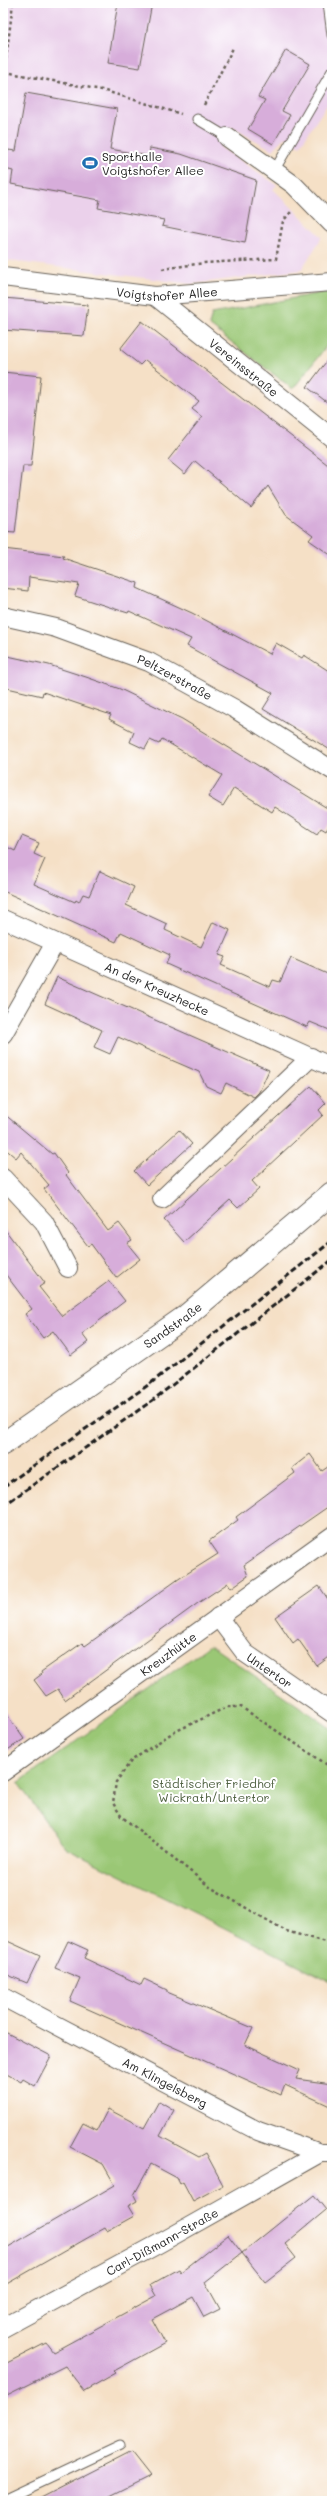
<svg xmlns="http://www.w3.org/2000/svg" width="335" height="2504" font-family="Mali,sans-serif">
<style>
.built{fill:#ebd1eb}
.green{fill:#9ac775;stroke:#5b7248}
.building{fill:#d7adda}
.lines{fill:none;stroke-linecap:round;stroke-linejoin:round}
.lane-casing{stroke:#686158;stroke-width:11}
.street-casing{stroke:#686158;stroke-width:20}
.secondary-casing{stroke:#686158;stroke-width:24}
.path{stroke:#686158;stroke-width:2.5;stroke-dasharray:3 3;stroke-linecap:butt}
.lane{stroke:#fff;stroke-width:9}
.street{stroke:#fff;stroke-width:18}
.secondary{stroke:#fff;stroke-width:22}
.rail{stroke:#1c1c1c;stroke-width:3;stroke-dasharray:6 3;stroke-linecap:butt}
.labels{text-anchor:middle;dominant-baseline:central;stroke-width:4;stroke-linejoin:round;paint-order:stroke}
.poi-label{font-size:12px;fill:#1c1c1c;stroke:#fff;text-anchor:start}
.street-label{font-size:12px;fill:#1c1c1c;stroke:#fff}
.park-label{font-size:12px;fill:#4e6040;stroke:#fff}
</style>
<rect width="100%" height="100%" fill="#fff"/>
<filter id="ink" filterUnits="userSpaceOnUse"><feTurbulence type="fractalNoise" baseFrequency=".025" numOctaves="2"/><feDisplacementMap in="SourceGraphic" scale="8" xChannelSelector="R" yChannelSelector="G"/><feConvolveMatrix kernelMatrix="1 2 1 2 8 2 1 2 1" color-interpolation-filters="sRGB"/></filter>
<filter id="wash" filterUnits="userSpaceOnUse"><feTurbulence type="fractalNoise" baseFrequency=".012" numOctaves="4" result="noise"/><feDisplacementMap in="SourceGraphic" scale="16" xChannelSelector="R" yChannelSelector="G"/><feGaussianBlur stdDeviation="0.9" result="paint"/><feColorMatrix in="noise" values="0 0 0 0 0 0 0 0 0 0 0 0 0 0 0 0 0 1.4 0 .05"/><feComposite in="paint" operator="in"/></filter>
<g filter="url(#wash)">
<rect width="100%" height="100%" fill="#f5e0c6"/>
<path class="built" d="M3,3H332V97L300,146L285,137L273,150L231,127L220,147L277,185L273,189L322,237L301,270L192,284L3,260Z"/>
<path class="green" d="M325,292L332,293V339L293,389L209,325L212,314Z
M210,1645L332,1729V1982L65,1848L18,1783Z"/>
<g id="blocks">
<path class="building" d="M118,3H152L140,68L108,63Z
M286,50L310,64L282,111L290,115L273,144L248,129L265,100L258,97Z
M26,93L117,109L110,149L149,156L150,148L181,154L256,180L245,243L162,226L164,220L98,208L100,200L11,184L13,171L5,169L8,150L16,151Z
M3,298L88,305L84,336L3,330Z
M142,321L332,468V556L309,540L313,535L286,515L268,486L251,508L195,461L185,474L168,460L202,417L192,409L199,401L145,360L140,365L120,349Z
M332,354V406L307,387Z
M3,372L41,376L31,466H23L15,533L3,532Z
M3,549L64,556L63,558L138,583L137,588L192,613L270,654L276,643L302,658L304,655L332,673V751L263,709L273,693L187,646L191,639L129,611L128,613L75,596L79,584L29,577L28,591L3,588Z
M3,655L49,665L86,677L120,689L182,719L332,811V820L326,831L321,828L317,834L275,807L272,812L234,788L223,806L208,797L222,775L162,739L159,744L150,740L145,749L130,742L134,732L109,719L111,715L43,692L42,696L3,687Z
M22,836L39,843L34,854L45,859L34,884L75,902L76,900L79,902L83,894L89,896L100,871L134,887L126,905L167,924L165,930L201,947L213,922L230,930L219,955L225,957L221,965L270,987L273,980L280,982L291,958L332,976V1031L310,1022L307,1027L166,964L170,955L121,932L116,942L3,891V845L15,851Z
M57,977L269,1070L259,1092L254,1097L226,1083L221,1093L206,1086L199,1072L118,1037L110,1054L94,1047L102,1030L45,1004Z
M311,1086L326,1103L319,1110L323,1115L252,1181L259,1189L238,1208L230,1200L184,1242L164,1220Z
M3,1113L52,1154L54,1153L68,1173L66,1175L108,1231L119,1223L132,1240L127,1243L140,1259L116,1278L91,1244L88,1246L44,1189L49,1185L21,1152L16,1158L3,1147Z
M179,1130L192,1144L147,1185L134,1171Z
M3,1227L45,1283L39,1287L62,1316L109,1281L125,1301L82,1334L88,1342L71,1355L53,1331L43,1338L25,1314L32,1309L3,1271Z
M310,1454L322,1471L332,1464V1504L244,1565L248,1576L231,1588L228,1583L198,1603L65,1700L58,1689L46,1696L34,1680L42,1674L41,1672L82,1643L85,1646L180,1578L218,1554L209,1541L238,1520L236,1517L295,1473L292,1468Z
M319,1586L332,1605V1655L317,1666L298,1639L293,1643L275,1617Z
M3,1709L24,1739L3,1753Z
M3,1939L40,1956L27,1983L3,1973Z
M68,1941L88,1950L84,1958L141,1985L144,1979L167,1990V1992L253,2028L245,2045L300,2070L296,2079L332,2084V2107L285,2085L281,2095L70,2001L80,1978L55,1968Z
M3,2031L51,2056L35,2086L23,2079L21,2082L3,2072Z
M159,2101L174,2110L160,2136L199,2157L206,2153L223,2185L193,2201L183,2182L180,2184L177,2178L151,2164L134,2195L137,2201L128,2206L134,2216L107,2231L105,2228L3,2286V2250L115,2185L103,2164L70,2147L83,2123L97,2130L108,2109L144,2128Z
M314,2195L326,2210L285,2244L296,2258L265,2282L242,2253Z
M228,2235L242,2253L205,2282L220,2309L204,2317L193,2297L152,2319L165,2343L114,2371L116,2373L84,2391L65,2366L3,2397V2365L46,2343L53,2352L156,2296L150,2285L179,2269L181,2272Z
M131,2452L150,2476L100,2501H35Z"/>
</g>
</g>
<g filter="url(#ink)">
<use href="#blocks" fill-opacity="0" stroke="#686158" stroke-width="1"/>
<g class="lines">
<defs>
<path id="lane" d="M328,3L332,35
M197,119L227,137
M274,171L332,71
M3,2500L120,2445"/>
<g id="street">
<path d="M227,137L294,185L332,224"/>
<path id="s1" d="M3,277L155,296L332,282"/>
<path id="s2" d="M155,296L332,438"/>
<path id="s3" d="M3,616L56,628L149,662L235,709L332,770"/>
<path id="s4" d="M3,919L332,1067"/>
<path d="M3,1034L55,943"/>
<path d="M3,1178L44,1222L68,1268"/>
<path d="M162,1199L311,1057"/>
<path id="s5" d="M218,1617L245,1653L332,1713"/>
<path id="s6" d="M3,1772L332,1536"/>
<path id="s7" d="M3,1997L258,2131L320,2153H332"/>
<path id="s8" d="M3,2328L160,2243L320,2153"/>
</g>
<g id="secondary">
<path id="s9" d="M3,1444L186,1316L332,1193"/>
</g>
</defs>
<use href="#lane" class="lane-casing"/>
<use href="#street" class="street-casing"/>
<use href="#secondary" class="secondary-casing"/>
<path class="path" d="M5,72L102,90L181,114
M3,83L13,3
M204,105L233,48
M162,269L204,263L276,259L283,221L291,212
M332,1768L241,1707H227L172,1733L131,1761L116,1782L113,1803L121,1816L210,1887L286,1931L332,1944"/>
<use href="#lane" class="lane"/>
<use href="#street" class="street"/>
<use href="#secondary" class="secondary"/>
<path class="rail" d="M3,1487L151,1383L332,1241
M3,1506L153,1400L332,1260"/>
</g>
</g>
<defs>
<symbol id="stadium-bare" viewBox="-9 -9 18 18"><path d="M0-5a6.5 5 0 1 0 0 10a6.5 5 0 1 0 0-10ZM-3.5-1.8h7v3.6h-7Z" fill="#1f6fb2" stroke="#fff" stroke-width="2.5" paint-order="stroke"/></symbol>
</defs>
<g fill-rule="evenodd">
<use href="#stadium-bare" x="79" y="152" width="22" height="22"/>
</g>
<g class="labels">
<g class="poi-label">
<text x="102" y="156">Sporthalle<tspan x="102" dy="14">Voigtshofer Allee</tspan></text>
</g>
<g class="street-label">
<text stroke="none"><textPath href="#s1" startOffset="165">Voigtshofer Allee</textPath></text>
<text stroke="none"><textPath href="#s2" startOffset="114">Vereinsstraße</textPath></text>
<text stroke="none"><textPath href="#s3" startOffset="183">Peltzerstraße</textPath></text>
<text stroke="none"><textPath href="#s4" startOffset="169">An der Kreuzhecke</textPath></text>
<text stroke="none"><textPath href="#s9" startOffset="207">Sandstraße</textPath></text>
<text stroke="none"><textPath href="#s6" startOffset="203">Kreuzhütte</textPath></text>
<text stroke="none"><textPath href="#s5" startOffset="75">Untertor</textPath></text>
<text stroke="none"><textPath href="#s7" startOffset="183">Am Klingelsberg</textPath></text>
<text stroke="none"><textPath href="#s8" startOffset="181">Carl-Dißmann-Straße</textPath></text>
</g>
<g class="park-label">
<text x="214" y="1783">Städtischer Friedhof<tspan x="214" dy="14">Wickrath/Untertor</tspan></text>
</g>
</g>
<rect width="335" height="2504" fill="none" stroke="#fff" stroke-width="16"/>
</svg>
